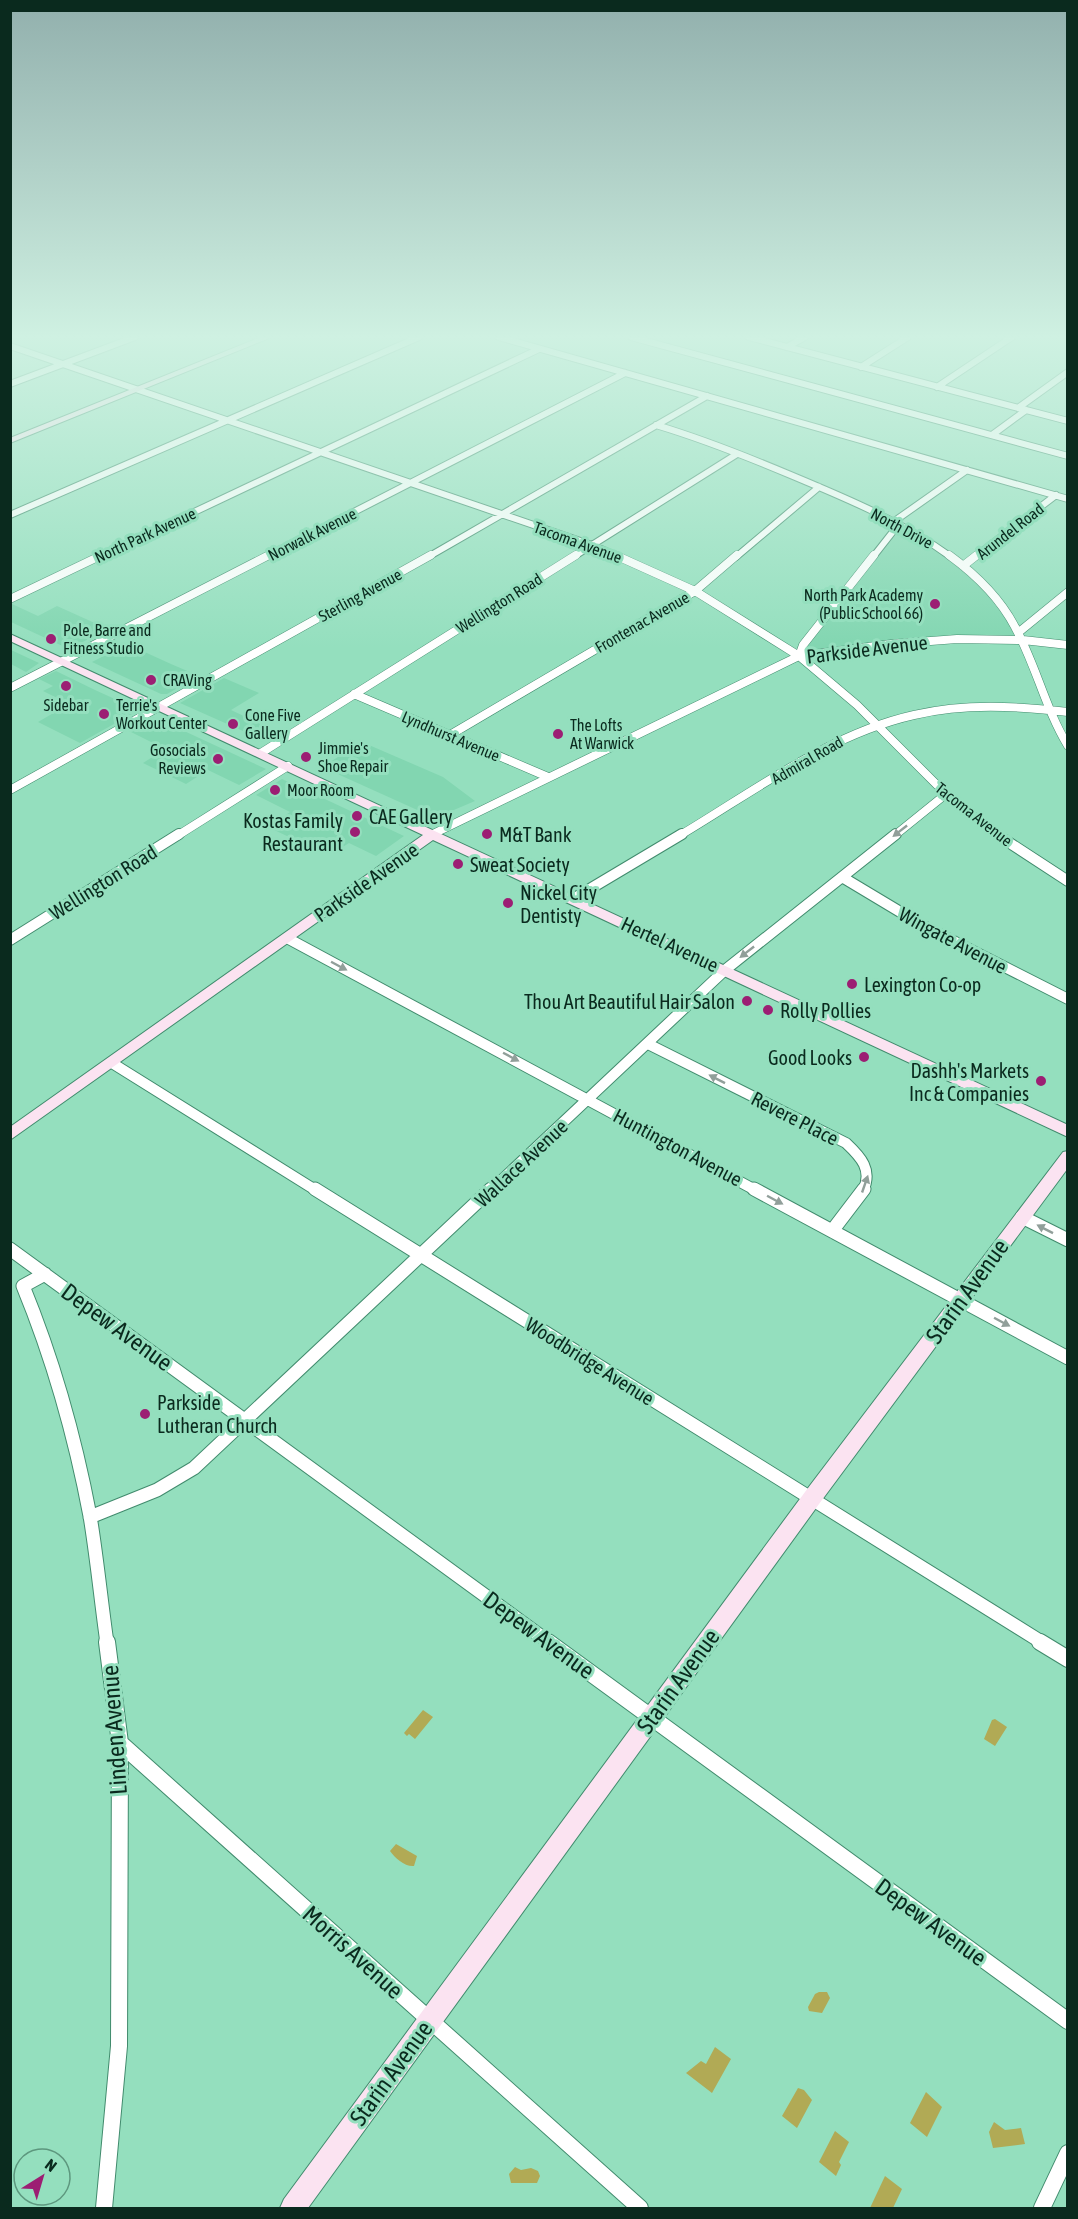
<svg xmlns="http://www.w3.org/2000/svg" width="1078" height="2219" font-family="'Asap Condensed',sans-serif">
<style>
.built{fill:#82d6b1}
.water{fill:#b1aa55}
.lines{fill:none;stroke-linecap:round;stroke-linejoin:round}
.street-far4-casing{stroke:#418b6d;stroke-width:8}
.street-far3-casing{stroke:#418b6d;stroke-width:9}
.street-far2-casing{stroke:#418b6d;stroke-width:12}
.street-far1-casing{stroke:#418b6d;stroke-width:15}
.street-casing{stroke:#418b6d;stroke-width:18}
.secondary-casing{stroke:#418b6d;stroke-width:2}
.street-far4{stroke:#fff;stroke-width:6}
.street-far3{stroke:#fff;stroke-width:8}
.street-far2{stroke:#fff;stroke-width:10}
.street-far1{stroke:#fff;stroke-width:13}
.street{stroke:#fff;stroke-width:16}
.secondary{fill:#fbe3f1;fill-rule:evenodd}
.oneway{fill:#919f9a}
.poi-dot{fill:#9c1e73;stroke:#94dfbe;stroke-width:2}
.labels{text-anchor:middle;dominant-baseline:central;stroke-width:6;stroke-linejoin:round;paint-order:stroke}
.far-street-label{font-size:16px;fill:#0a2a1e;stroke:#94dfbe}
.far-poi-label{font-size:16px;fill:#0a2a1e;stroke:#94dfbe;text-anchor:start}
.street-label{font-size:20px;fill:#0a2a1e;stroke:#94dfbe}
.poi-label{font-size:20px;fill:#0a2a1e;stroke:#94dfbe;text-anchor:start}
.near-street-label{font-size:24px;fill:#0a2a1e;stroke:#94dfbe}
</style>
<rect width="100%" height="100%" fill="#94dfbe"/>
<path class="built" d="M900,530L942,554L981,587L1009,623L1014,636L805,653L807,646Z
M12,604L38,616L57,606L108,629L69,649L11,622Z
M127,644L171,664L199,676L167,694H161L92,662Z
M10,650H11L39,663L26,672L11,664Z
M56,671L95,690L139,710L80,743L38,722L69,704L43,691L53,686L39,679Z
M224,678L259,693L231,710L278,732L261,739L180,703Z
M154,717L266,769L239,785L208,770L186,784L143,763L165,749L129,731Z
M362,742L443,777L475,801L435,818L322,767Z
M282,779L404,836L376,856L349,843L338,850L322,842L312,848L268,827L290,812L256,795Z"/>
<path class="water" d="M423,1710L433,1717L415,1739L409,1734L407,1736L404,1733Z
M995,1719L1007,1727L995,1746L984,1739L992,1720Z
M396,1844L417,1856L414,1866C405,1867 395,1858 390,1851Z
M819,1992H827L830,1998L822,2013L809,2011L808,2007L815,1994Z
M715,2047L731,2059L712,2093L686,2073L701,2061L706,2064Z
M798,2088L804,2090L812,2100L797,2128L782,2116Z
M926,2092L942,2107L927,2137L910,2123Z
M994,2122L1005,2130L1021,2128L1025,2144L993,2148L989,2132Z
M835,2131L849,2142L839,2162L841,2165L836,2176L819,2162Z
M515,2167L521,2170L531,2168L538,2171L540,2176L537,2183H511L509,2174Z
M885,2176L902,2189L893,2208H870Z"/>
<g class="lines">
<defs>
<path id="street-far4" d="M499,337L1068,499
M631,337L1068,456
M749,337L1068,421
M10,346L592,545L619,557
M787,347L805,337
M861,367L908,337
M10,384L135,337
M937,387L1012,337
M1018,408L1068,372
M656,425C703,439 748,457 793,476C848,499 903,522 951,557
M992,435L1026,410
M10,515L419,337
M99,557L539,349
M266,557L625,373
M428,557L707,396
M573,557L737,454
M736,557L819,487
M873,557L895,529L896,520L967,470
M975,557L1056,495"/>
<path id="street-far3" d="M615,555L695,591L799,656L857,705L946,794L999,836
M949,555C975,574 1000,598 1015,627C1036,665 1045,708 1068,746
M963,566L977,555
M10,599L102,555
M1019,632L1068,592
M799,656L803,645L874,555
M10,688L269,555
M354,694L548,777
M450,735L695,591L737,555
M261,753L576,555
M10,790L431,555
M433,834L799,656L891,644L957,639L1023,640L1068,645
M177,836L288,766
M679,836C753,792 829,734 914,715C965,703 1016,706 1068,712
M894,836L946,794"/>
<path id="street-far2" d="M996,834L1068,881
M842,877L922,925L1068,999
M573,899L682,834
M287,938L757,1191
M10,940L179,834
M648,1044L846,1143C861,1157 873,1170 863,1191
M112,1063L317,1191
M490,1191L725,970L896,834"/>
<path id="street-far1" d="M315,1189L1043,1643
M754,1189L1068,1358
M1022,1217L1068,1240
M832,1231L864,1189
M10,1249L550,1643
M45,1274L23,1286C53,1359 75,1437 90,1516C97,1558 101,1601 107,1643
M90,1517L157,1490L194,1468L491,1189"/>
<path id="street" d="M548,1642L1068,2021
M1040,1642L1068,1659
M120,1743L640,2208
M104,2208L119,2046L120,1743L107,1642
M1042,2208L1068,2153"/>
<path id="secondary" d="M261,337H272L10,443V438Z
M10,634L1068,1125V1137L433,840L10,1140V1127L423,835L10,641Z
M1068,1151V1168L819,1504L308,2208H280L284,2199L805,1492L1063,1152Z"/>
</defs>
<use href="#street-far4" class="street-far4-casing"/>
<use href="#street-far3" class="street-far3-casing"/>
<use href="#street-far2" class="street-far2-casing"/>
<use href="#street-far1" class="street-far1-casing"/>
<use href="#street" class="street-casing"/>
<use href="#secondary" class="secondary-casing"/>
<use href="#street-far4" class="street-far4"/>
<use href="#street-far3" class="street-far3"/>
<use href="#street-far2" class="street-far2"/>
<use href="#street-far1" class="street-far1"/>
<use href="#street" class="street"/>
<use href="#secondary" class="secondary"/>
</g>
<defs><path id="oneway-solid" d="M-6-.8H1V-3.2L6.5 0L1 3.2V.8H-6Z" transform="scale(1.5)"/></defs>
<g class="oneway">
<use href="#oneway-solid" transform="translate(900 831) rotate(142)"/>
<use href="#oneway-solid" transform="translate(747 952) rotate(142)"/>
<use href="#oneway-solid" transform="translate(339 966) rotate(28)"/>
<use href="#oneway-solid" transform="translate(511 1057) rotate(28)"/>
<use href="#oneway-solid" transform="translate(717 1079) rotate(-153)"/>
<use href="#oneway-solid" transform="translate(865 1184) rotate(-71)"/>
<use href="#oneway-solid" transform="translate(775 1200) rotate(28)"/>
<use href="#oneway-solid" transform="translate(1045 1229) rotate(-153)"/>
<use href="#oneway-solid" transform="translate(1002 1322) rotate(28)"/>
</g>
<linearGradient id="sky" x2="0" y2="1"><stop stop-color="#92b0ad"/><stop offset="0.52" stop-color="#cff1e2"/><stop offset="1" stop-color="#cff1e2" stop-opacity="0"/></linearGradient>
<rect width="1078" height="648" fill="url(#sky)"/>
<g class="poi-dot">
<circle cx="935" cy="604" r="6"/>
<circle cx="51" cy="639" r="6"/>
<circle cx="151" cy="680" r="6"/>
<circle cx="66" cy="686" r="6"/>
<circle cx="104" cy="714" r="6"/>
<circle cx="233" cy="724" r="6"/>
<circle cx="558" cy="734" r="6"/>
<circle cx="306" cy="757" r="6"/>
<circle cx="218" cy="759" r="6"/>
<circle cx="275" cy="790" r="6"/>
<circle cx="357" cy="816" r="6"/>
<circle cx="355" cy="832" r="6"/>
<circle cx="487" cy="834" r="6"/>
<circle cx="458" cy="864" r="6"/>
<circle cx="508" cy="903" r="6"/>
<circle cx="852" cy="984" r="6"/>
<circle cx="747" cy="1001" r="6"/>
<circle cx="768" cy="1010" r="6"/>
<circle cx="864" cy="1057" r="6"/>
<circle cx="1041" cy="1081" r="6"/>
<circle cx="145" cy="1414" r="6"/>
</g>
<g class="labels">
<g class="far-street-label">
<text transform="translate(902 528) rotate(28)">North Drive</text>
<text transform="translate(1010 531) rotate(-38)">Arundel Road</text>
<text transform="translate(312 534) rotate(-27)">Norwalk Avenue</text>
<text transform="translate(145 535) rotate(-25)">North Park Avenue</text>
<text transform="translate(578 542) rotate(20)">Tacoma Avenue</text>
<text transform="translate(360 595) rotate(-29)">Sterling Avenue</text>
<text transform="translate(499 603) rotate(-32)">Wellington Road</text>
<text transform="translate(642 622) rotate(-30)">Frontenac Avenue</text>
<text transform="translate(451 736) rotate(23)">Lyndhurst Avenue</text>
<text transform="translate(807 760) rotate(-30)">Admiral Road</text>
<text transform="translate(974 814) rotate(38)">Tacoma Avenue</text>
</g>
<g class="far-poi-label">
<text x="923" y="595" text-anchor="end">North Park Academy<tspan x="923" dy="18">(Public School 66)</tspan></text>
<text x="63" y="630">Pole, Barre and<tspan x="63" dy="18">Fitness Studio</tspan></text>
<text x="163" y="680">CRAVing</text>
<text x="66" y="705" text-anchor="middle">Sidebar</text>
<text x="116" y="705">Terrie's<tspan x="116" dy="18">Workout Center</tspan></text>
<text x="245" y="715">Cone Five<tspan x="245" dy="18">Gallery</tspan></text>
<text x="570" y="725">The Lofts<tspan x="570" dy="18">At Warwick</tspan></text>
<text x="318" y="748">Jimmie's<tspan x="318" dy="18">Shoe Repair</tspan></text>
<text x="206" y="750" text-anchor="end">Gosocials<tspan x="206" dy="18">Reviews</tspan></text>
<text x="287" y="790">Moor Room</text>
</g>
<g class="street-label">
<text transform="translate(867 649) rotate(-7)">Parkside Avenue</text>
<text transform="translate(103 882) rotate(-32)">Wellington Road</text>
<text transform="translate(366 882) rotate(-35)">Parkside Avenue</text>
<text transform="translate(953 940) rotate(28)">Wingate Avenue</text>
<text transform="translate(670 944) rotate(25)">Hertel Avenue</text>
<text transform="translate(795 1118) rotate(27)">Revere Place</text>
<text transform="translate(678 1147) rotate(28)">Huntington Avenue</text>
<text transform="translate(521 1163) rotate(-43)">Wallace Avenue</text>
<text transform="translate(590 1361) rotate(32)">Woodbridge Avenue</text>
</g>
<g class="poi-label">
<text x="369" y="816">CAE Gallery</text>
<text x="343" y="820" text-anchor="end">Kostas Family<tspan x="343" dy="23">Restaurant</tspan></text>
<text x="499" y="834">M&amp;T Bank</text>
<text x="470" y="864">Sweat Society</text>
<text x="520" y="892">Nickel City<tspan x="520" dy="23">Dentisty</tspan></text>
<text x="864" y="984">Lexington Co-op</text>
<text x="735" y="1001" text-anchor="end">Thou Art Beautiful Hair Salon</text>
<text x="780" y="1010">Rolly Pollies</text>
<text x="852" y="1057" text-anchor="end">Good Looks</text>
<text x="1029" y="1070" text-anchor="end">Dashh's Markets<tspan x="1029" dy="23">Inc &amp; Companies</tspan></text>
<text x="157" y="1402">Parkside<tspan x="157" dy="23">Lutheran Church</tspan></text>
</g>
<g class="near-street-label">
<text transform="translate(967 1291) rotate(-54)">Starin Avenue</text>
<text transform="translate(117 1327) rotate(36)">Depew Avenue</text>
<text transform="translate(539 1635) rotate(36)">Depew Avenue</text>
<text transform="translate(678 1681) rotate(-54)">Starin Avenue</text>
<text transform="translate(114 1730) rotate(-94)">Linden Avenue</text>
<text transform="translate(931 1922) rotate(36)">Depew Avenue</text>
<text transform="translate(353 1952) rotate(42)">Morris Avenue</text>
<text transform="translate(391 2073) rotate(-54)">Starin Avenue</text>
</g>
</g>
<rect width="1078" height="2219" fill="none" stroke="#0a2a1e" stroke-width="24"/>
<g transform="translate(42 2177) rotate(37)"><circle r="28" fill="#94dfbe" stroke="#5d977e" stroke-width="1.5"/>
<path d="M0-4.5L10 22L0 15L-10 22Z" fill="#9c1e73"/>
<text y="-9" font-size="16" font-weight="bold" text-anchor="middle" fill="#0a2a1e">N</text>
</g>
</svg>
